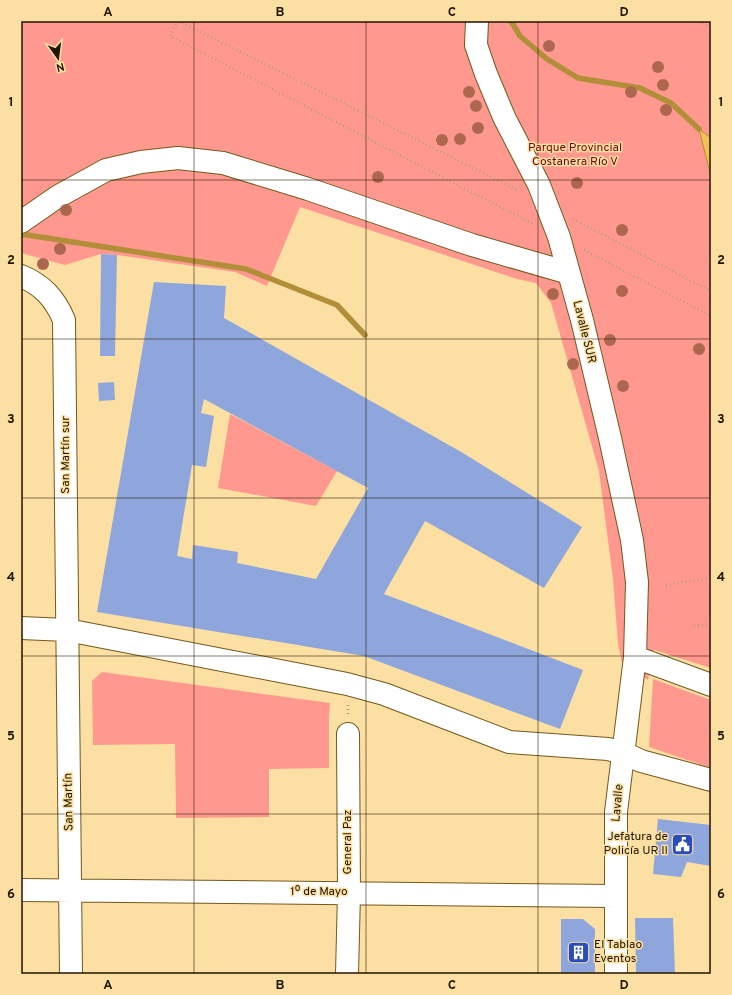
<svg xmlns="http://www.w3.org/2000/svg" width="732" height="995" font-family="Overpass,sans-serif">
<style>
.green{fill:#ff998f}
.water{fill:#f1c250;stroke:#b28e38}
.lines{fill:none;stroke-linecap:round;stroke-linejoin:round}
.stream{stroke:#b28e38;stroke-width:5.5}
.building{fill:#8ea6dc;fill-rule:evenodd}
.minor-casing{stroke:#72591c;stroke-width:24}
.path{stroke:#b69f6f;stroke-width:2.5;stroke-dasharray:1 3;stroke-linecap:butt}
.minor{stroke:#fff;stroke-width:22}
.tree{fill:#ae674f}
.grid{fill:none;stroke:#201500;stroke-width:1;stroke-opacity:0.55}
.labels{text-anchor:middle;dominant-baseline:central;stroke-width:3;stroke-linejoin:round;paint-order:stroke}
.park-label{font-size:12px;fill:#6e040b;stroke:#fce0a3}
.street-label{font-size:12px;fill:#201500;stroke:#fce0a3}
.poi-label{font-size:12px;fill:#201500;stroke:#fce0a3;text-anchor:end}
.neatline{fill:none;stroke:#201500;stroke-width:1.5}
.grid-label{font-size:13px;text-anchor:middle;font-weight:bold;fill:#201500}
</style>
<rect width="100%" height="100%" fill="#fce0a3"/>
<path class="green" d="M21,21H711V668L654,650L648,680L622,663L618,644L613,579L599,471L551,303L536,283L517,279L300,207L267,286L235,272L117,255L101,254L65,265L21,253Z
M230,414L337,471L316,506L218,488Z
M102,672L330,703L329,717V768L269,769V817L176,818L175,744L93,745L92,681Z
M653,679L711,700V768L649,747Z"/>
<path class="water" d="M699,129L711,138V177Z"/>
<g class="lines">
<path class="stream" d="M511,21L520,36L547,59L578,78L640,88L671,103L699,129
M21,234L246,269L337,305L365,335"/>
</g>
<path class="building" d="M101,254L117,255L115,356H100Z
M154,282L226,286L224,318L463,453L582,527L544,588L425,521L384,594L583,670L560,729L364,656L97,612ZM204,399L368,488L316,579L237,563L238,552L193,545L192,559L177,556L192,465L206,467L214,416L201,413Z
M114,382L115,400L99,401L98,383Z
M658,819L711,825V866L687,862L681,877L653,874Z
M635,918H673L675,974H636Z
M561,919H583L595,929V974H561Z"/>
<g class="lines">
<defs>
<path id="minor" d="M477,21L476,45L486,74L504,117L539,185L559,237L582,320L610,438L632,540L637,582L635,657L616,812V974
M21,222L57,197L106,170L141,162L178,158L223,163L308,189L472,245L569,273
M21,276C43,285 55,299 64,320L71,974
M21,628L67,630L347,684L384,694L509,742L608,749L624,753L641,761L711,780
M635,657L711,685
M21,890L616,896
M347,974L349,893L348,734"/>
</defs>
<use href="#minor" class="minor-casing"/>
<path class="path" d="M178,21L170,36L533,224
M179,21L519,191
M699,21L711,27
M573,219L711,291
M584,250L711,316
M666,585L711,578
M694,626L711,624
M348,705V716"/>
<use href="#minor" class="minor"/>
</g>
<g class="tree">
<circle cx="549" cy="46" r="6"/>
<circle cx="658" cy="67" r="6"/>
<circle cx="663" cy="85" r="6"/>
<circle cx="469" cy="92" r="6"/>
<circle cx="631" cy="92" r="6"/>
<circle cx="476" cy="106" r="6"/>
<circle cx="666" cy="110" r="6"/>
<circle cx="478" cy="128" r="6"/>
<circle cx="460" cy="139" r="6"/>
<circle cx="442" cy="140" r="6"/>
<circle cx="378" cy="177" r="6"/>
<circle cx="577" cy="183" r="6"/>
<circle cx="66" cy="210" r="6"/>
<circle cx="622" cy="230" r="6"/>
<circle cx="60" cy="249" r="6"/>
<circle cx="43" cy="264" r="6"/>
<circle cx="622" cy="291" r="6"/>
<circle cx="553" cy="294" r="6"/>
<circle cx="610" cy="340" r="6"/>
<circle cx="699" cy="349" r="6"/>
<circle cx="573" cy="364" r="6"/>
<circle cx="623" cy="386" r="6"/>
</g>
<path class="grid" d="M194,21V974M366,21V974M538,21V974M21,180H711M21,339H711M21,498H711M21,656H711M21,814H711"/>
<defs>
<symbol id="civic-square" viewBox="-11 -11 22 22"><rect x="-9" y="-9" width="18" height="18" rx="4" fill="#2a4dbc" stroke="#fce0a3"/><path d="M-.6-6.5H3V-4.5H.6V-3L4-1V1h2V6H-6V1h2V-1L-.6-3ZM-1.2 2.5V6h2.4V2.5Z" fill="#fff"/></symbol>
<symbol id="building-square" viewBox="-11 -11 22 22"><rect x="-9" y="-9" width="18" height="18" rx="4" fill="#2a4dbc" stroke="#fce0a3"/><path d="M-4-6H4V6H1V3H-1V6H-4ZM-2.5-4.3h1.7v1.8h-1.7ZM.8-4.3h1.7v1.8H.8ZM-2.5-1h1.7V.8h-1.7ZM.8-1h1.7V.8H.8Z" fill="#fff"/></symbol>
</defs>
<g fill-rule="evenodd">
<use href="#civic-square" x="670" y="832" width="25" height="25"/>
<use href="#building-square" x="566" y="940" width="25" height="25"/>
</g>
<g class="labels">
<g class="park-label">
<text x="575" y="148">Parque Provincial<tspan x="575" dy="14">Costanera Río V</tspan></text>
</g>
<g class="street-label">
<text transform="translate(584 332) rotate(76)">Lavalle SUR</text>
<text transform="translate(66 455) rotate(-90)">San Martín sur</text>
<text transform="translate(69 802) rotate(-91)">San Martín</text>
<text transform="translate(618 803) rotate(-85)">Lavalle</text>
<text transform="translate(348 842) rotate(-90)">General Paz</text>
<text x="319" y="892">1º de Mayo</text>
</g>
<g class="poi-label">
<text x="668" y="837">Jefatura de<tspan x="668" dy="14">Policía UR II</tspan></text>
<text x="594" y="945" text-anchor="start">El Tablao<tspan x="594" dy="14">Eventos</tspan></text>
</g>
</g>
<rect width="732" height="995" fill="none" stroke="#fce0a3" stroke-width="44"/>
<g transform="translate(58 58) rotate(166)" stroke="#fce0a3" stroke-width="3" paint-order="stroke">
<path d="M0-3L7 15L0 10L-7 15Z" fill="#201500"/>
<text y="-6" font-size="11" font-weight="bold" text-anchor="middle" fill="#201500">N</text>
</g>
<rect x="22" y="22" width="688" height="951" class="neatline"/>
<g class="grid-label">
<text x="108" y="16">A</text>
<text x="280" y="16">B</text>
<text x="452" y="16">C</text>
<text x="624" y="16">D</text>
<text x="11" y="106">1</text>
<text x="721" y="106">1</text>
<text x="11" y="264">2</text>
<text x="721" y="264">2</text>
<text x="11" y="423">3</text>
<text x="721" y="423">3</text>
<text x="11" y="581">4</text>
<text x="721" y="581">4</text>
<text x="11" y="740">5</text>
<text x="721" y="740">5</text>
<text x="11" y="898">6</text>
<text x="721" y="898">6</text>
<text x="108" y="989">A</text>
<text x="280" y="989">B</text>
<text x="452" y="989">C</text>
<text x="624" y="989">D</text>
</g>
</svg>
